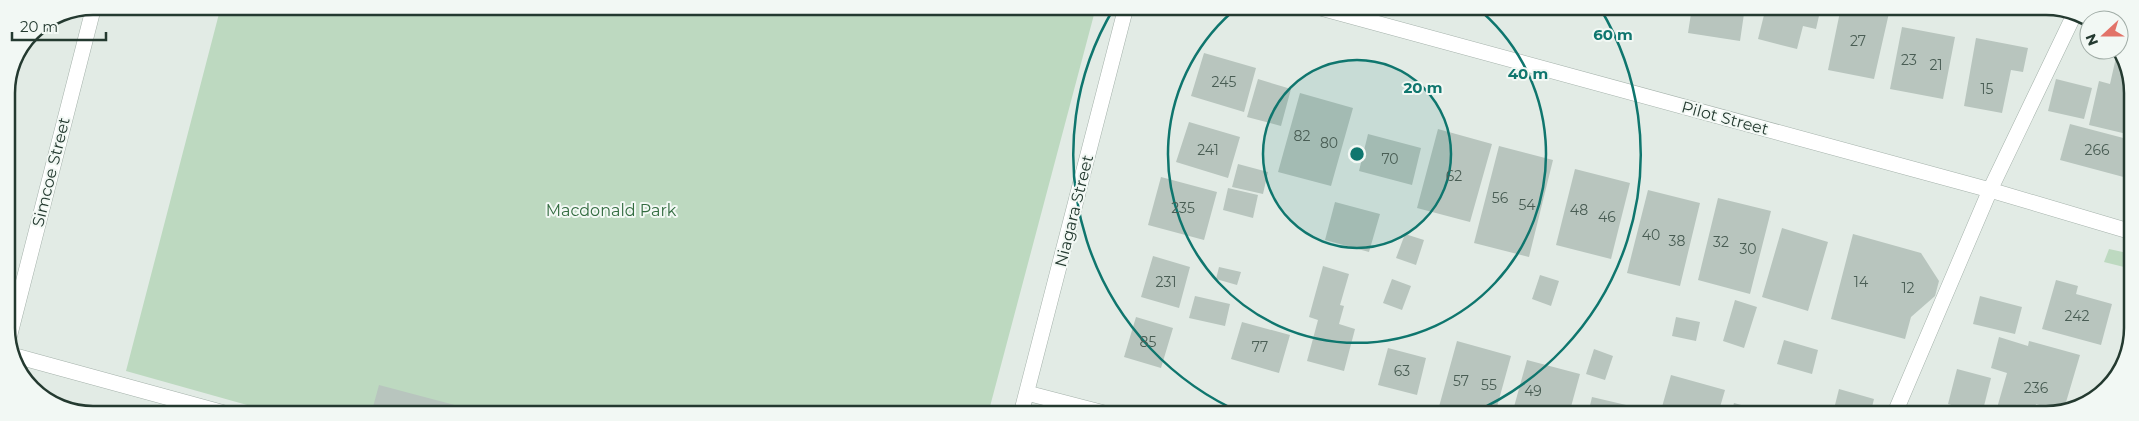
<svg xmlns="http://www.w3.org/2000/svg" width="2139" height="421" font-family="Montserrat,sans-serif">
<style>
.green{fill:#bdd9c0}
.building{fill:#b8c5be}
.lines{fill:none;stroke-linecap:round;stroke-linejoin:round}
.minor-casing{stroke:#a5b2ab;stroke-width:16}
.minor{stroke:#fff;stroke-width:15}
.ring{fill:none;stroke:#0f766e;stroke-width:2.5}
.labels{text-anchor:middle;dominant-baseline:central;stroke-width:4;stroke-linejoin:round;paint-order:stroke}
.number-label{font-size:14px;fill:#495d54}
.street-label{font-size:16px;fill:#243a30;stroke:#f2f8f4}
.park-label{font-size:16px;fill:#336c40;stroke:#f2f8f4}
.rim{fill:none;stroke:#243a30;stroke-width:2.5}
.centre{fill:#0f766e;stroke:#f2f8f4;stroke-width:2.5}
.ring-label{font-size:15px;text-anchor:middle;font-weight:bold;fill:#0f766e;stroke:#f2f8f4;stroke-width:4;stroke-linejoin:round;paint-order:stroke}
</style>
<rect width="100%" height="100%" fill="#e2ebe5"/>
<path class="green" d="M221,6L1096,7L988,414H279L126,371Z
M2109,249L2132,254V269L2104,262Z"/>
<path class="building" d="M1634,7H1659L1658,12Z
M1692,7H1745L1740,41L1688,33Z
M1766,7H1821L1816,29L1803,26L1797,49L1758,39Z
M1841,7H1861L1889,13L1874,79L1828,70Z
M1902,27L1955,37L1943,99L1890,89Z
M1976,38L2028,48L2023,72L2011,70L2002,113L1964,106Z
M1204,53L1256,68L1244,112L1191,96Z
M2117,53L2131,76V135L2089,125L2099,81L2110,84Z
M1258,79L1291,89L1281,126L1247,117Z
M2056,79L2092,88L2084,119L2048,111Z
M1300,93L1353,108L1331,186L1278,172Z
M1189,122L1240,137L1228,178L1176,162Z
M2070,124L2131,140V179L2060,160Z
M1438,129L1492,144L1470,222L1417,208Z
M1368,134L1421,148L1412,185L1359,171Z
M1499,146L1553,160L1529,257L1474,243Z
M1238,164L1268,172L1263,194L1232,187Z
M1575,169L1630,183L1611,259L1556,245Z
M1161,177L1217,192L1204,240L1148,225Z
M1228,188L1258,195L1253,218L1223,210Z
M1648,190L1700,203L1680,286L1627,273Z
M1718,198L1771,211L1750,294L1698,280Z
M1335,202L1380,214L1369,252L1325,240Z
M1782,228L1828,242L1808,311L1762,297Z
M1405,234L1424,240L1416,265L1396,258Z
M1853,234L1921,253L1939,281L1935,296L1911,317L1905,339L1831,319Z
M1153,256L1190,267L1179,308L1141,297Z
M1323,266L1349,274L1340,305L1344,306L1339,324L1355,329L1344,371L1307,361L1318,320L1309,317Z
M1219,267L1241,272L1237,285L1216,279Z
M1540,275L1559,281L1551,306L1532,299Z
M1392,279L1411,286L1402,310L1383,303Z
M2056,280L2078,286L2076,294L2112,304L2101,345L2042,329Z
M1195,296L1230,304L1225,326L1189,318Z
M1980,296L2022,307L2015,334L1973,324Z
M1735,300L1757,307L1744,348L1723,341Z
M1136,317L1173,328L1161,368L1124,357Z
M1676,317L1700,322L1696,341L1672,336Z
M1242,322L1290,335L1279,373L1231,359Z
M1999,337L2028,346L2029,341L2080,355L2064,409L2060,411L2036,404L2033,415H2022L1997,408L2007,373L1991,368Z
M1784,340L1818,350L1812,374L1777,364Z
M1457,341L1511,356L1495,414H1437Z
M1388,348L1426,358L1417,395L1378,385Z
M1594,349L1613,356L1605,380L1586,374Z
M1527,360L1580,374L1569,414H1512Z
M1957,369L1991,378L1982,414L1948,404Z
M1671,375L1725,390L1718,414H1660Z
M379,385L485,413V414H371Z
M1839,389L1874,399L1870,415L1833,413Z
M1592,397L1639,408L1638,414H1588Z
M1734,403L1774,414H1731Z"/>
<g class="lines">
<defs>
<path id="minor" d="M1317,7L1990,190L2132,232
M9,338L94,6
M12,355L228,414
M1027,393L1108,414
M1021,414L1126,7
M1894,415L1990,190L2074,15"/>
</defs>
<use href="#minor" class="minor-casing"/>
<use href="#minor" class="minor"/>
</g>
<circle cx="1357" cy="154" r="94" fill="#0f766e" fill-opacity=".12"/>
<g class="ring">
<circle cx="1357" cy="154" r="94"/>
<path d="M1476 7A189 189 0 1 1 1238 7"/>
<path d="M1244 414A283 283 0 0 1 1114 8M1600 8A283 283 0 0 1 1470 414"/>
</g>
<g class="labels">
<g class="number-label">
<text x="1858" y="41">27</text>
<text x="1909" y="60">23</text>
<text x="1936" y="65">21</text>
<text x="1224" y="82">245</text>
<text x="1987" y="89">15</text>
<text x="1302" y="136">82</text>
<text x="1329" y="143">80</text>
<text x="1208" y="150">241</text>
<text x="2097" y="150">266</text>
<text x="1390" y="159">70</text>
<text x="1454" y="176">62</text>
<text x="1500" y="198">56</text>
<text x="1527" y="205">54</text>
<text x="1183" y="208">235</text>
<text x="1579" y="210">48</text>
<text x="1607" y="217">46</text>
<text x="1651" y="235">40</text>
<text x="1677" y="241">38</text>
<text x="1721" y="242">32</text>
<text x="1748" y="249">30</text>
<text x="1166" y="282">231</text>
<text x="1861" y="282">14</text>
<text x="1908" y="288">12</text>
<text x="2077" y="316">242</text>
<text x="1148" y="342">85</text>
<text x="1260" y="347">77</text>
<text x="1402" y="371">63</text>
<text x="1461" y="381">57</text>
<text x="1489" y="385">55</text>
<text x="2036" y="388">236</text>
<text x="1533" y="391">49</text>
</g>
<g class="street-label">
<text transform="translate(1725 118) rotate(15)">Pilot Street</text>
<text transform="translate(51 172) rotate(-76)">Simcoe Street</text>
<text transform="translate(1074 211) rotate(-76)">Niagara Street</text>
</g>
<g class="park-label">
<text x="611" y="210">Macdonald Park</text>
</g>
</g>
<path d="M0 0H2139V421H0ZM93 15H2046A78 78 0 0 1 2124 93V328A78 78 0 0 1 2046 406H93A78 78 0 0 1 15 328V93A78 78 0 0 1 93 15Z" fill="#f2f8f4" fill-rule="evenodd"/>
<path class="rim" d="M93 15H2046A78 78 0 0 1 2124 93V328A78 78 0 0 1 2046 406H93A78 78 0 0 1 15 328V93A78 78 0 0 1 93 15Z"/>
<circle cx="1357" cy="154" r="8" class="centre"/>
<g class="ring-label">
<text x="1613" y="40">60 m</text>
<text x="1528" y="79">40 m</text>
<text x="1423" y="93">20 m</text>
</g>
<g transform="translate(2104 35) rotate(249)"><circle r="24" fill="#f2f8f4" stroke="#a0aca6"/>
<path d="M0-4L9 19L0 12L-9 19Z" fill="#e27368"/>
<text y="-8" font-size="14" font-weight="bold" text-anchor="middle" fill="#243a30">N</text>
</g>
<path d="M12 32v8h94v-8" fill="none" stroke="#243a30" stroke-width="2.5"/>
<text x="20" y="32" font-size="15" fill="#243a30" stroke="#f2f8f4" stroke-width="4" paint-order="stroke">20 m</text>
</svg>
